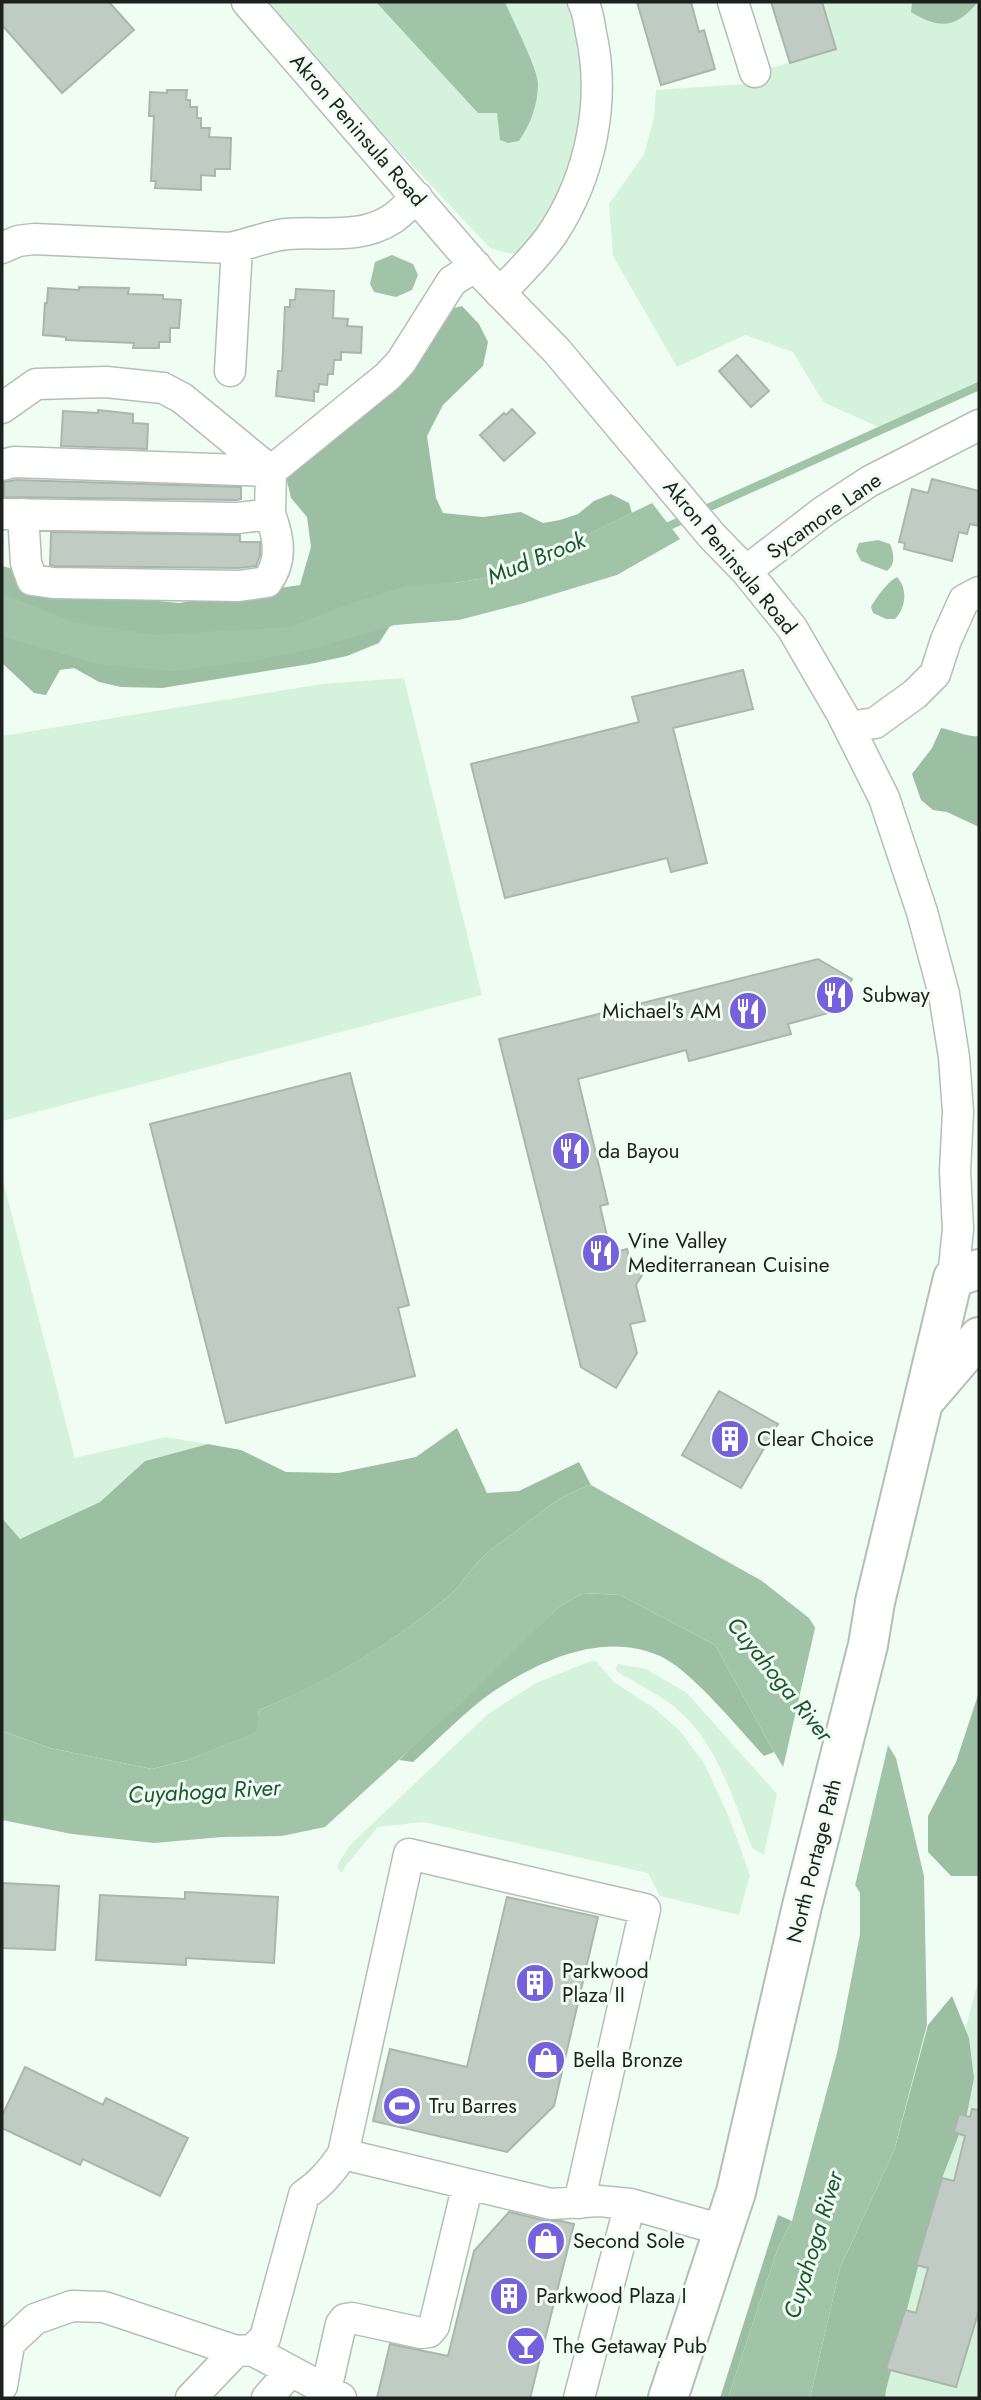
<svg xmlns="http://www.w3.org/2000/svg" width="981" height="2400" font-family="Jost,sans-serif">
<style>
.green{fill:#d5f3dc}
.forest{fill:#9cbfa4}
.water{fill:#a1c4a9}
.pier{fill:#f0fdf3}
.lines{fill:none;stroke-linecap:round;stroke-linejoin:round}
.stream{stroke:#a1c4a9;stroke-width:8}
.building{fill:#c0ccc3;stroke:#aab6ac;stroke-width:2}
.minor-casing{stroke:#b2bfb5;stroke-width:33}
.major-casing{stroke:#b2bfb5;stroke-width:42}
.minor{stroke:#fff;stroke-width:30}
.major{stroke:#fff;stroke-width:38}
.labels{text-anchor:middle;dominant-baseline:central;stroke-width:6;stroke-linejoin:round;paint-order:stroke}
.street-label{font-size:21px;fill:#1d211e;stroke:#f0fdf3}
.poi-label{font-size:21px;fill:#1d211e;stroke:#f0fdf3;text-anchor:start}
.water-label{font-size:23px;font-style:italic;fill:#1f5632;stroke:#f0fdf3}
</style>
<rect width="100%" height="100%" fill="#f0fdf3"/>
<path class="green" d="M269,2H572L589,79L571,187L522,254L507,253L490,248L334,82Z
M822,2H979V386L883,429L823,402L793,352L745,335L677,367L613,256L609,204L644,154L654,118L656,90L746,84L769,79L768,69L836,49Z
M404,678L482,995L2,1121V736L322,684Z
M2,1177L75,1458L165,1437L208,1444L145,1461L100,1502L19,1540L2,1518Z
M591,1661H596L614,1682L654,1708L680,1731L704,1763L729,1817L750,1875L739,1915L660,1896L648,1873L423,1822L378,1827L347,1864L341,1873L337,1866L351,1844L488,1714L536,1683Z
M618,1664L646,1669L687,1693L777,1794L764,1855L752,1848C732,1796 716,1737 668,1702C653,1692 637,1683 621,1674L615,1669Z
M979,1978V2398H866Z"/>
<path class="forest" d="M462,306L479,324L488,342L483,366L443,405L427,436L436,498L443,513L483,517L521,512L543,523L560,520L578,514L594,501L611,494L629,503L632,513L504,575L454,583L410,595L379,643L347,656L310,664L162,688L121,687L99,682L74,668L60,670L46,695L34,693L2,663V566L24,572L78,593L179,603L300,585L311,547L307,517L291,498L286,477L441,311Z
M941,728C952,730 971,738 979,736V827L947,812L933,810L921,800L912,774L932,748Z
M457,1428L487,1493L519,1491L579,1462L591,1485C559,1495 545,1510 519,1529C508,1538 495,1545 485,1555C472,1566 463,1583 450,1595C393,1643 329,1682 259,1710L257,1732L188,1760L152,1769L50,1748L2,1731V1518L20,1539L100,1502L145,1461L208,1444L241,1450L286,1472L338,1473L416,1457Z
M583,1593L620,1595L715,1645L774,1752L764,1756C739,1729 691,1670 660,1656C603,1631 541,1660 494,1691C465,1711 439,1739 413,1762L399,1760L556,1609Z
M978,1695L979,1876H951L928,1852V1816L956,1762Z
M952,1996L969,2038L974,2078L967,2114L939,2186L886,2390L885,2398H810L840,2268L894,2151L928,2025Z
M778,2215L792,2221L779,2245L728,2398H720Z"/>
<path class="water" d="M376,2H505C512,19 538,69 538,84C538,105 530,125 519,141L508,143L500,140L497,113H478Z
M912,2H978C956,28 940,30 911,12Z
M392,255L413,264L418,275L412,290L396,297L374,292L370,284L375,262Z
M652,503L680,539L617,575L521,604L459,620L395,625L316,648L246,662L172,671L97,664L2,636V594L74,622L155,635L290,627L352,603L409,585L454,583L504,575Z
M878,540L890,544C894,554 896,564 887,571L861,561L856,551L859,543Z
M897,577C908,589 906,608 895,619H886L873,613L871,607C876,598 888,581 897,577Z
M591,1485L762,1581L809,1618L896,1758L924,1876L927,2025L894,2151L840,2268L810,2398H728L779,2245L792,2221L837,2053L860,1934V1893L774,1752L715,1645L620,1595L583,1593L556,1609L471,1694L325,1827L282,1836L222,1837L154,1843L72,1834L2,1820V1731L50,1748L152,1769L188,1760L256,1732L259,1710C328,1682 393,1643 450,1595C463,1583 472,1566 485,1555C495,1545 508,1538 519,1529C545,1510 559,1495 591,1485Z"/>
<path class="pier" d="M816,1624L889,1741L854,1890L782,1772Z"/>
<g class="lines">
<path class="stream" d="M701,511L979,386
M660,530L689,517"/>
</g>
<path class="building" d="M2,2H109L134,30L62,93L2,25Z
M637,2H691L699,32L704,30L715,69L661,85Z
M771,2H822L836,49L790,63Z
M167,90H187L186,100H190V107H197V118H201V128H210L209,137L231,138L230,169H215V176L201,175V190L155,188L156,181H151L154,116H149L150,92L167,93Z
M79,287L129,288L128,294L163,295V299L181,300L179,328H170V342H159V348H133L134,343L66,340V337L43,335L45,303H47L48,288L79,290Z
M296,289L334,291L333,318L348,319L347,326L362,327L361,353L341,352V360H334L333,374H328L327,385L319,384L318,392L314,391V401L276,396L278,371H282L285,307H290V300H295Z
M737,355L769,391L751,407L719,371Z
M512,409L535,433L504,461L480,435L504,413L506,415Z
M98,410L133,414V423L148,424L147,449L61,446L63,411L98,413Z
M932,479L979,491V526L970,524L967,534L959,532L952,561L904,549L905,543L899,542L912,489L928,493Z
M16,480L241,487V499L237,500L4,497V482Z
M51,532L240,535V542H260V555L256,566L238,568L54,566L50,565Z
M743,670L753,709L673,728L707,863L671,872L667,858L505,898L471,764L639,722L632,697Z
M818,959L852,979L832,1012L788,1024L791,1034L689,1061L686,1050L578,1079L608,1204L600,1206L611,1253L627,1249L630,1262L645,1270L636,1285L645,1321L630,1324L637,1353L616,1388L581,1367L499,1039Z
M350,1073L409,1305L398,1308L415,1376L226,1423L150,1124Z
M719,1391L778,1424L741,1488L682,1455Z
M2,1883L59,1886L55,1950L2,1948Z
M185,1892L278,1897L274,1963L186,1958V1965L96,1960L100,1895L185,1899Z
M507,1897L598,1917L554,2106L507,2152L373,2121L390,2049L467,2067Z
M25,2067L103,2105L106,2098L188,2138L160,2196L83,2159L80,2165L2,2128V2116Z
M972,2109L979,2110V2310L956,2387L886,2369L905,2310L916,2313L928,2268L916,2265L942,2178L954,2181L965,2136L954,2132L959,2114L970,2117Z
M509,2212L547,2221H561L574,2224L530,2398H377L390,2344L448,2356L474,2251Z"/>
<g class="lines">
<defs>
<path id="minor" d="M247,2L483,275L557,351L712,536L746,571L792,628L842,714L884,798L922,912L944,994L954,1057L958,1112L955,1171L958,1229L953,1278
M733,2L755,72
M2,248L18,241L34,239L230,248C250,244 267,236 287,234C323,231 360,240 392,219C401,213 409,204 417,197
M500,293C518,274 539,254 553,233C591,175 606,100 591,33C589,22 588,11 583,2
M230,371L237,247
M2,408L36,384L106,382L163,388L182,398L271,471
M2,465L14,462L271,471L388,376L401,362L452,281L476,266
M2,514L238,518L270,514L271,471
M23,514L26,563L32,580L53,583L239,586L267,582C283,560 279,538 270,514
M746,571L824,511L870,481L979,425
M849,727L875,723L915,694L935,674L946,640L964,600L979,592
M343,2154L551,2204L599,2201L630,2204L723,2230
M2,2350L35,2319L72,2306L104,2307L236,2351L252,2350L265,2338L304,2195C321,2184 332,2170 343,2154L409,1854L645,1909L579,2203
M252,2350L341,2398
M2,2386L9,2345
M326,2390L341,2324L345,2319L352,2318L421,2333L429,2332L434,2326L468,2184
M191,2398L236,2351
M267,2398L291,2371
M579,2398L630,2204"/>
<path id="major" d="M927,1398L979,1337
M668,2398L736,2192L802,1906L868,1645L875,1602L953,1278L979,1269"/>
</defs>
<use href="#minor" class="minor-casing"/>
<use href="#major" class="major-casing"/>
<use href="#minor" class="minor"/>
<use href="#major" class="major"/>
</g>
<defs>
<symbol id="restaurant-disc" viewBox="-11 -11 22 22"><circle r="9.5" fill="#7561db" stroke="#f0fdf3"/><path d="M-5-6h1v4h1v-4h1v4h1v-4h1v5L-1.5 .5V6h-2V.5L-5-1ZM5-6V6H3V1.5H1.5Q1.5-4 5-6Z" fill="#fff"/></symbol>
<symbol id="building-disc" viewBox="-11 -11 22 22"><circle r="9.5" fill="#7561db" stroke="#f0fdf3"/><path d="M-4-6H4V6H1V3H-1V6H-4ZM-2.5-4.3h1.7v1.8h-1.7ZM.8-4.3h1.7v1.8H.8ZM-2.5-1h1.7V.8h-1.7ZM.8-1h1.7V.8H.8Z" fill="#fff"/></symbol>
<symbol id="shop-disc" viewBox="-11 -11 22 22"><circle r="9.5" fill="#7561db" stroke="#f0fdf3"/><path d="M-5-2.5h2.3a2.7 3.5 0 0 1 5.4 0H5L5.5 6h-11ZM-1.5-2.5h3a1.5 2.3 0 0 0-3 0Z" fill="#fff"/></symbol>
<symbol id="stadium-disc" viewBox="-11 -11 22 22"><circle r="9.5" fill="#7561db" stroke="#f0fdf3"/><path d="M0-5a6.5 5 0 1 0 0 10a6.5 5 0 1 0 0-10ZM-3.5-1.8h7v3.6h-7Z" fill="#fff"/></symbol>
<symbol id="bar-disc" viewBox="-11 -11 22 22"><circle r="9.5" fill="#7561db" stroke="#f0fdf3"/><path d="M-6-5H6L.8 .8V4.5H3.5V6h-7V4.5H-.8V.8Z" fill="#fff"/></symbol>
</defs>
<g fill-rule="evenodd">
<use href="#restaurant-disc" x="813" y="973" width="44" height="44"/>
<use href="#restaurant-disc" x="726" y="989" width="44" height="44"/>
<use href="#restaurant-disc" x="549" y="1129" width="44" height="44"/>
<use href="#restaurant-disc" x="579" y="1231" width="44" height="44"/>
<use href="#building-disc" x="708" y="1417" width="44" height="44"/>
<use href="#building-disc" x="513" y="1961" width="44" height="44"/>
<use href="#shop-disc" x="524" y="2038" width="44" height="44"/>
<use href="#stadium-disc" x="380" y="2084" width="44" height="44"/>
<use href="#shop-disc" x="524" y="2219" width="44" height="44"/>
<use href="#building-disc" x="487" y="2274" width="44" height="44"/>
<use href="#bar-disc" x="504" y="2324" width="44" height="44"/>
</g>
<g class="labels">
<g class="street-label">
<text transform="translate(358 130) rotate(49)">Akron Peninsula Road</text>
<text transform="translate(824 516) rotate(-35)">Sycamore Lane</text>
<text transform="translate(730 557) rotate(50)">Akron Peninsula Road</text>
<text transform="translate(814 1861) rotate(-76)">North Portage Path</text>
</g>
<g class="poi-label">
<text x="862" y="995">Subway</text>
<text x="721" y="1011" text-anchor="end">Michael's AM</text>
<text x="598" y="1151">da Bayou</text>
<text x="628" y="1241">Vine Valley<tspan x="628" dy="24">Mediterranean Cuisine</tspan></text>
<text x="757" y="1439">Clear Choice</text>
<text x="562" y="1971">Parkwood<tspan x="562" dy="24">Plaza II</tspan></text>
<text x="573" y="2060">Bella Bronze</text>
<text x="429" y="2106">Tru Barres</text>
<text x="573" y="2241">Second Sole</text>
<text x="536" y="2296">Parkwood Plaza I</text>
<text x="553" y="2346">The Getaway Pub</text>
</g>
<g class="water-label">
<text transform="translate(536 558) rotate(-22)">Mud Brook</text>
<text transform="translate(780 1679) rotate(51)">Cuyahoga River</text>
<text transform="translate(204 1791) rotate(-3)">Cuyahoga River</text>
<text transform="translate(813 2245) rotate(-73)">Cuyahoga River</text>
</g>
</g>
<rect width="981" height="2400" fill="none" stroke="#1d211e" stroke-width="7"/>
</svg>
